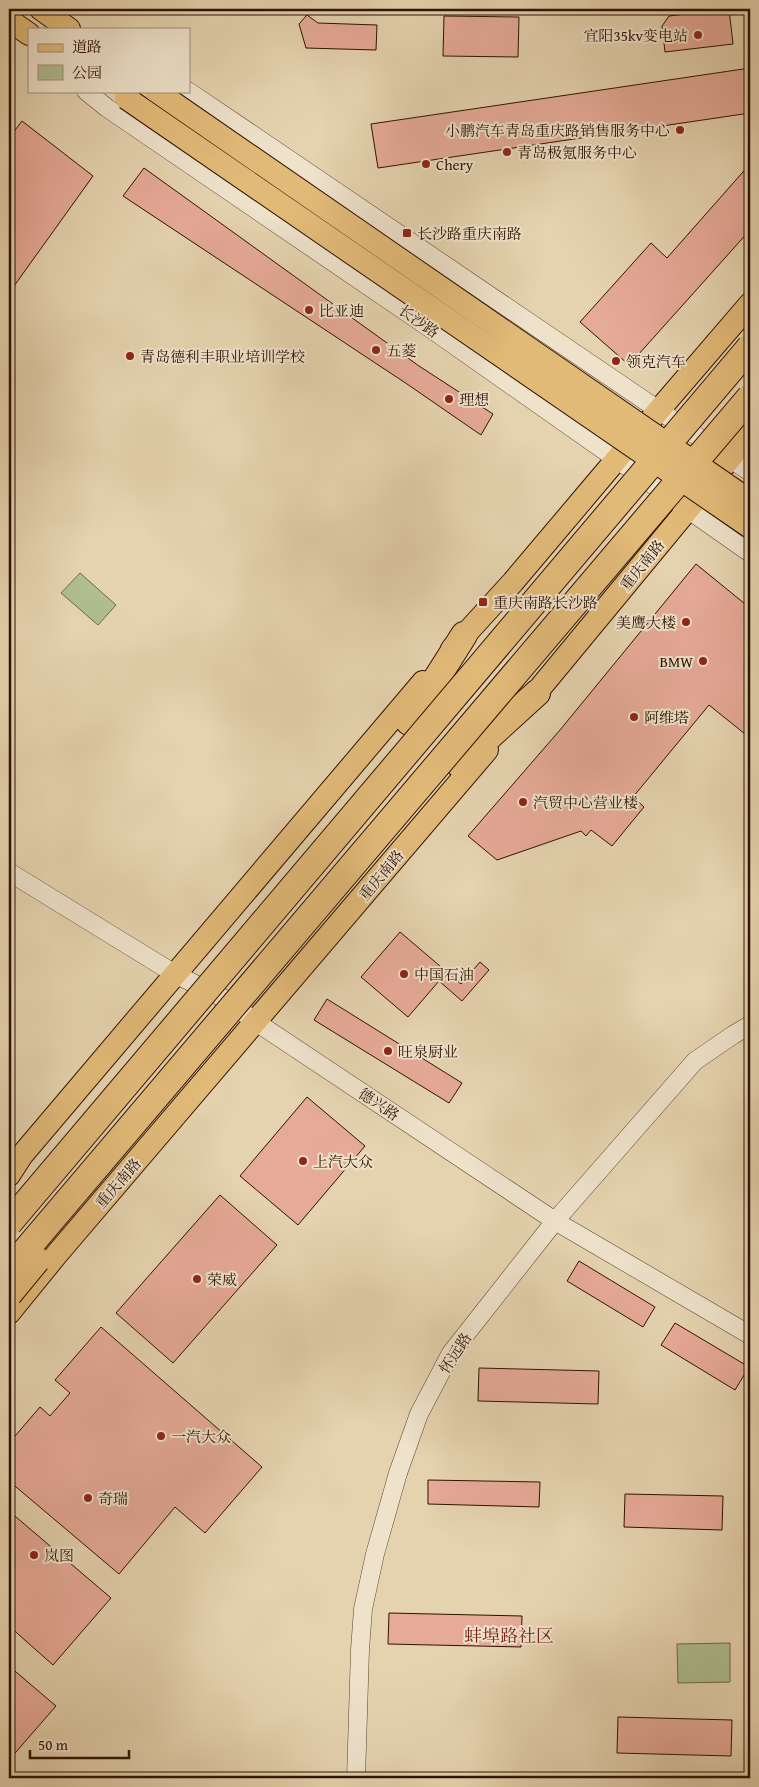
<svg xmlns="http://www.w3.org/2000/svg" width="759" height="1787" font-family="'Gentium Book Plus','Noto Serif SC',serif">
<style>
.green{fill:#afbe90;stroke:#6e6848}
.building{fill:#e6aa98;stroke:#2e1100}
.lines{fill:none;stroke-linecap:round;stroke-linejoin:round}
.minor-casing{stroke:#5c422c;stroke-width:19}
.major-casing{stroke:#2e1100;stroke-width:24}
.highway-casing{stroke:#2e1100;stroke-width:28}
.path{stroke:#2e1100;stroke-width:2.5;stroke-dasharray:4 2.5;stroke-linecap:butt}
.minor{stroke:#eee2cb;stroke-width:18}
.major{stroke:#e2ba78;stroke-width:22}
.highway{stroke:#e2ba78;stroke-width:26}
.major-bridge-casing{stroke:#2e1100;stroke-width:24;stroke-linecap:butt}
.highway-bridge-casing{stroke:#2e1100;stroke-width:28;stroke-linecap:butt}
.major-bridge{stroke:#e2ba78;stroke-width:22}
.highway-bridge{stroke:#e2ba78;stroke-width:26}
.poi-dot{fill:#8f2418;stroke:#eee2cb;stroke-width:2}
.labels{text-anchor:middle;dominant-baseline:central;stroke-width:4;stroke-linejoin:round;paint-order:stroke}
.poi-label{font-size:15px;fill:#2e1100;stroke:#eee2cb;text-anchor:start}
.street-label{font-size:15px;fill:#2e1100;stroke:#eee2cb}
.quarter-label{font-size:18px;fill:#7a1f14;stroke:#eee2cb}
</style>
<rect width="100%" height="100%" fill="#e5d3af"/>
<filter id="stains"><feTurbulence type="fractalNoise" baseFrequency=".004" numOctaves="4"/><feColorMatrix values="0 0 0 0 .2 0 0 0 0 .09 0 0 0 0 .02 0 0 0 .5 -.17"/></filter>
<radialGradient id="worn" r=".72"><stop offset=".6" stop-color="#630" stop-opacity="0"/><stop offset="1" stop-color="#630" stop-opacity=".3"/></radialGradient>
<path class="green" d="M80,573L116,605L98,625L61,593Z
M730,1643V1682L678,1683L677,1644Z"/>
<path class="building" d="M729,9L733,44L665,52L662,26L669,16Z
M307,15L318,23L377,25L376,50L306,48L299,24Z
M444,16L519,17L518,57L443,56Z
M750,68V113L378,168L371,124Z
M22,121L93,176L9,293V138Z
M750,164V230L629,365L580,322L651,243L667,258Z
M144,168L419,366L493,414L481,435L407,384L123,196Z
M696,564L750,608V738L709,705L633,797L644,807L612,846L591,830L586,836L581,831L497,860L468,836L560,730Z
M400,932L461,984L480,962L489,970L462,1001L439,981L408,1017L361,977Z
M327,999L462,1083L449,1103L314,1020Z
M307,1097L365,1146L298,1225L240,1176Z
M220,1195L277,1245L173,1363L116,1313Z
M579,1261L655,1307L643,1327L567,1281Z
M675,1323L749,1367L735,1390L661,1345Z
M101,1327L262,1467L205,1533L175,1507L119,1574L9,1481V1443L40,1407L50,1416L70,1393L55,1380Z
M479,1368L599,1371L598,1404L478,1401Z
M428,1480L540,1482L539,1507L428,1504Z
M625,1494L723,1496L722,1530L624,1527Z
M9,1511L111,1598L53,1665L9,1626Z
M389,1613L522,1616L521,1647L388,1644Z
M9,1666L56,1706L9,1760Z
M618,1717L732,1720L731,1756L617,1753Z"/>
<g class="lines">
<defs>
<path id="minor" d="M86,91L107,108L434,331L750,553
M188,91L750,472
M9,872L175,974L227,1000L256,1022L555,1221L750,1335
M356,1778L360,1650L363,1609L375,1554L398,1473L419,1414L451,1353L555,1221L695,1061L733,1035L750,1025"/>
<path id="major" d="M41,9L69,29
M9,20L29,34
M452,649L513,582L616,460L750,304
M526,705L750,434
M9,1175L22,1155L423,682
M9,1313L57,1254L487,750"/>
<path id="highway" d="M409,722L464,635
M459,764L537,693"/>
</defs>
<use href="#minor" class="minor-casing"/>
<use href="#major" class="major-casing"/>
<use href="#highway" class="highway-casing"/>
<path class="path" d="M9,1337L14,1330"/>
<use href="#minor" class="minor"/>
<use href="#major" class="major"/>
<use href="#highway" class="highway"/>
<defs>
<path id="major-bridge" d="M156,91L750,501
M126,98L750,527"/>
<path id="highway-bridge" d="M9,1223L750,347
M9,1270L750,397
M9,1294L37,1260"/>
</defs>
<use href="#major-bridge" class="major-bridge-casing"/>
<use href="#highway-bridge" class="highway-bridge-casing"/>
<use href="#major-bridge" class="major-bridge"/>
<use href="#highway-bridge" class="highway-bridge"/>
</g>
<g class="poi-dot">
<circle cx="698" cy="35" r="5"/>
<circle cx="680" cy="130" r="5"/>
<circle cx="507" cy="152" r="5"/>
<circle cx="426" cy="164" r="5"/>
<rect x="402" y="228" width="10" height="10" rx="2.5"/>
<circle cx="309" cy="310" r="5"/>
<circle cx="376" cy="350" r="5"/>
<circle cx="130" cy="356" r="5"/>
<circle cx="616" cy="361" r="5"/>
<circle cx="449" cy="399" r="5"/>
<rect x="478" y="597" width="10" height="10" rx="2.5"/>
<circle cx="686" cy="622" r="5"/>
<circle cx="703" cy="661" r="5"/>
<circle cx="634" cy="717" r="5"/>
<circle cx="523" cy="802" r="5"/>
<circle cx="404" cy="974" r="5"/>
<circle cx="388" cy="1051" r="5"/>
<circle cx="303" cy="1161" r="5"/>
<circle cx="197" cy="1279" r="5"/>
<circle cx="161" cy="1436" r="5"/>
<circle cx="88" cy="1498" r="5"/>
<circle cx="34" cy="1555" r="5"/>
</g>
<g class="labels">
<g class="poi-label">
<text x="688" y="35" text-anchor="end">宜阳35kv变电站</text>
<text x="670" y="130" text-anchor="end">小鹏汽车青岛重庆路销售服务中心</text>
<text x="517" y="152">青岛极氪服务中心</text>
<text x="436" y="164">Chery</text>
<text x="417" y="233">长沙路重庆南路</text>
<text x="319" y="310">比亚迪</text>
<text x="386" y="350">五菱</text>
<text x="140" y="356">青岛德利丰职业培训学校</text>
<text x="626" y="361">领克汽车</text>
<text x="459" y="399">理想</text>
<text x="493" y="602">重庆南路长沙路</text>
<text x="676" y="622" text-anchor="end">美鹰大楼</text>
<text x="693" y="661" text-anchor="end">BMW</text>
<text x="644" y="717">阿维塔</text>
<text x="533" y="802">汽贸中心营业楼</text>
<text x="414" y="974">中国石油</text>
<text x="398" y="1051">旺泉厨业</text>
<text x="313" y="1161">上汽大众</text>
<text x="207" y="1279">荣威</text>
<text x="171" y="1436">一汽大众</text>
<text x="98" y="1498">奇瑞</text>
<text x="44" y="1555">岚图</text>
</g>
<g class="street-label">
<text transform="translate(419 321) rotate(35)">长沙路</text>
<text transform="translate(642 565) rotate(-51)">重庆南路</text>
<text transform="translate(381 875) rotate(-50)">重庆南路</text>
<text transform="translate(379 1104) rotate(34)">德兴路</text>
<text transform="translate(118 1183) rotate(-49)">重庆南路</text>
<text transform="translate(455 1353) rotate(-57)">怀远路</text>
</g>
<g class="quarter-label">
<text x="509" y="1635">蚌埠路社区</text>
</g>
</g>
<rect width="759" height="1787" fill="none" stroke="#e5d3af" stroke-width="30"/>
<rect x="10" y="10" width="739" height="1767" fill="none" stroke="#2e1100" stroke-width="2.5"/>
<rect x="15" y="15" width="729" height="1757" fill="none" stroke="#2e1100"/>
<rect x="28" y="28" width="162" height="65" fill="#eee2cb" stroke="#a18e7a"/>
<rect x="38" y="44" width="25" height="8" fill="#e2ba78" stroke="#a18e7a"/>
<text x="72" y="52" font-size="15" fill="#2e1100">道路</text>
<rect x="38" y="65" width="25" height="15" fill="#afbe90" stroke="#a18e7a"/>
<text x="72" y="78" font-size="15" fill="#2e1100">公园</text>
<path d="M30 1750v8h99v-8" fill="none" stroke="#2e1100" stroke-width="2.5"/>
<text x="38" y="1750" font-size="15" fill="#2e1100" stroke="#eee2cb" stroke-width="4" paint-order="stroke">50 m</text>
<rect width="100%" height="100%" filter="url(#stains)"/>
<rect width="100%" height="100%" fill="url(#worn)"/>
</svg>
